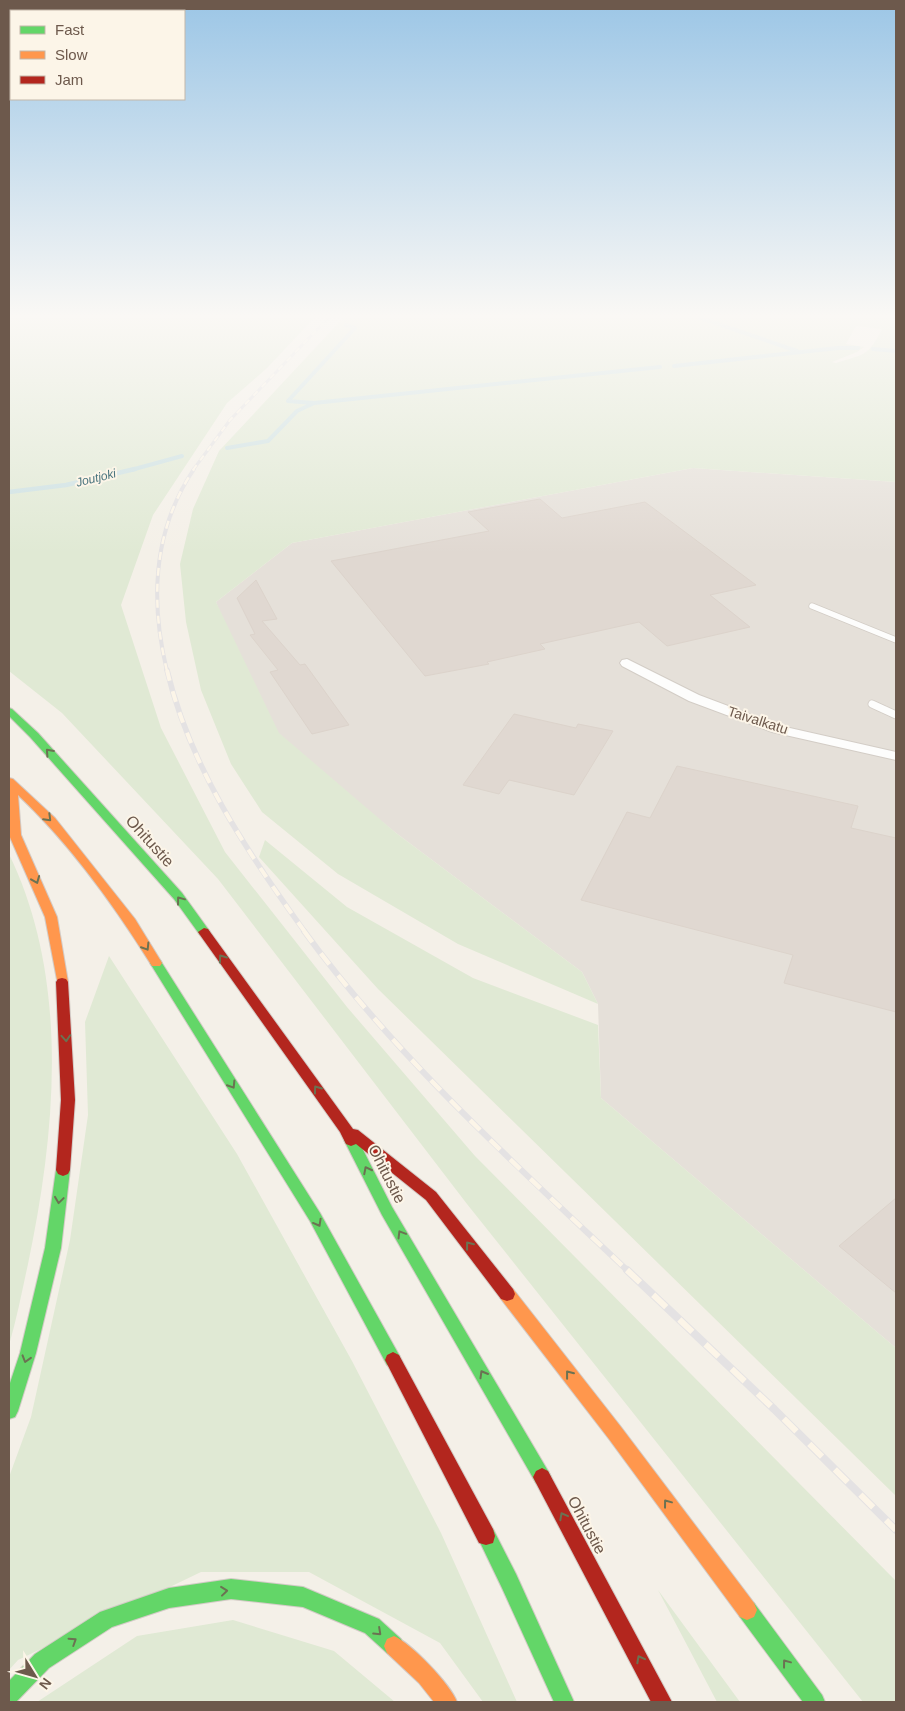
<svg xmlns="http://www.w3.org/2000/svg" width="905" height="1711" font-family="Arial,sans-serif">
<style>
.industrial{fill:#e5e0d9}
.green{fill:#e0e9d4;fill-rule:evenodd}
.lines{fill:none;stroke-linecap:round;stroke-linejoin:round}
.stream-far1{stroke:#cbe0e2;stroke-width:4}
.stream{stroke:#cbe0e2;stroke-width:4.5}
.building{fill:#e0d8d1;stroke:#dcd3cb}
.lane-far1-casing{stroke:#d3cdc6;stroke-width:7}
.lane-casing{stroke:#d3cdc6;stroke-width:9}
.street-casing{stroke:#d3cdc6;stroke-width:2}
.fast-casing{stroke:#d3cbc6;stroke-width:2}
.slow-casing{stroke:#d3cbc6;stroke-width:2}
.jam-casing{stroke:#d3cbc6;stroke-width:2}
.lane-far1{stroke:#fdfdfc;stroke-width:5.5}
.lane{stroke:#fdfdfc;stroke-width:7}
.street{fill:#fdfdfc;fill-rule:evenodd}
.fast{fill:#63d668;fill-rule:evenodd}
.slow{fill:#ff974d;fill-rule:evenodd}
.jam{fill:#b3261e;fill-rule:evenodd}
.rail-far4-casing{stroke:#e4e2e3;stroke-width:3}
.rail-far3-casing{stroke:#e4e2e3;stroke-width:4}
.rail-far2-casing{stroke:#e4e2e3;stroke-width:5.5}
.rail-far1-casing{stroke:#e4e2e3;stroke-width:6}
.rail-casing{stroke:#e4e2e3;stroke-width:8}
.rail-far4{stroke:#fcf5e8;stroke-width:2;stroke-dasharray:6;stroke-linecap:butt}
.rail-far3{stroke:#fcf5e8;stroke-width:2.5;stroke-dasharray:8;stroke-linecap:butt}
.rail-far2{stroke:#fcf5e8;stroke-width:4;stroke-dasharray:11;stroke-linecap:butt}
.rail-far1{stroke:#fcf5e8;stroke-width:4.5;stroke-dasharray:14;stroke-linecap:butt}
.rail{stroke:#fcf5e8;stroke-width:6;stroke-dasharray:18;stroke-linecap:butt}
.oneway{stroke:#6b7252}
.labels{text-anchor:middle;dominant-baseline:central;stroke-width:4;stroke-linejoin:round;paint-order:stroke}
.far-water-label{font-size:12px;font-style:italic;fill:#49747e;stroke:#fcf5e8}
.street-label{font-size:14px;fill:#6d594c;stroke:#fcf5e8}
.near-street-label{font-size:16px;fill:#6d594c;stroke:#fcf5e8}
</style>
<rect width="100%" height="100%" fill="#f4f0e8"/>
<path class="industrial" d="M693,468L896,482V1348L601,1098L598,1004L582,972L396,833L261,723L216,602L292,543Z"/>
<path class="green" d="M9,315H317L267,368L227,403L153,515L121,605L161,728L225,852L347,1007L475,1156L896,1581V1702H863L467,1204L218,879L62,713L9,671Z
M346,315H872L896,318V482L693,468L292,543L216,602L279,733L396,833L582,972L598,1004L458,944L338,874L262,812L231,764L201,690L186,622L180,564L193,509L219,451ZM856,326L882,329C868,357 864,354 836,363L832,362L857,352L864,347L846,344Z
M265,840L347,907L473,978L598,1025L601,1098L896,1348V1496L378,989L259,857Z
M9,854C70,980 56,1131 28,1264C22,1291 17,1318 9,1345Z
M109,956L237,1154L352,1361L441,1533L517,1702H483L440,1643L309,1572H201L18,1660L9,1670V1477L31,1417L70,1240L88,1115L85,1022Z
M658,1590L740,1702H717Z
M233,1620L334,1651L395,1702H37L137,1636Z"/>
<g class="lines">
<path class="stream-far1" d="M692,315L797,351
M346,325L355,328L288,401L314,403L660,367
M873,349L896,351
M674,366L838,348H858
M227,448L268,441L297,411L312,404
M131,470L182,456"/>
<path class="stream" d="M9,492L66,485L135,469"/>
</g>
<path class="building" d="M540,499L562,518L645,502L756,585L710,595L750,627L667,646L639,622L540,644L545,649L487,662L489,664L425,676L331,561L489,531L468,512Z
M256,580L277,619L262,621L300,665L305,664L349,725L312,734L270,672L278,670L250,635L255,634L237,598Z
M514,714L576,728L578,724L613,731L574,795L509,780L499,794L463,785Z
M677,766L858,806L851,828L896,838V1012L784,983L793,955L581,900L627,812L650,818Z
M896,1198V1293L839,1246Z"/>
<g class="lines">
<defs>
<path id="lane-far1" d="M812,606L896,640"/>
<path id="lane" d="M872,704L896,715"/>
<path id="street" d="M627,659L699,695L781,726L896,752V760L772,732L689,701L622,666L620,663L622,660Z"/>
<path id="fast" d="M9,708L12,709L38,733L182,893L208,929L210,932L208,935H200L174,899L30,737L9,716Z
M156,959L160,960L320,1213L399,1355L401,1360L399,1365L393,1368L387,1365L310,1221L150,963L152,960Z
M351,1134L356,1136L392,1207L548,1471L551,1477L548,1483L542,1486L536,1483L382,1215L344,1140L346,1136Z
M63,1164L68,1166L70,1170L61,1248L36,1353L18,1411L15,1417L9,1419V1386L20,1353L45,1248L56,1170L58,1166Z
M486,1527L493,1529L516,1574L574,1702H554L502,1588L477,1536L479,1529Z
M231,1579L303,1587L379,1619L401,1639L404,1646L401,1653L394,1656L387,1653L365,1633L303,1607L231,1599L169,1608L112,1627L49,1668L16,1702H9V1681L35,1654L100,1612L169,1588Z
M747,1600L754,1603L822,1695L825,1702H803L740,1617L737,1610L740,1603Z"/>
<path id="slow" d="M9,778L13,779L55,818L135,919L162,963L160,966H152C114,905 70,844 18,795L21,835L57,917L68,982L66,985H58L45,917L9,835Z
M507,1287L513,1289L621,1427L754,1603L757,1610L754,1617L747,1620L740,1617L609,1439L501,1299L499,1294L501,1289Z
M394,1636C411,1643 451,1685 457,1702H434L419,1683L387,1653L384,1646L387,1639Z"/>
<path id="jam" d="M204,928L208,929L353,1129L358,1130L436,1192L513,1289L515,1294L513,1299L507,1301L501,1299L426,1200L356,1144L351,1146L346,1144L340,1132L200,935L198,932Z
M62,978L66,979L68,982L75,1100L70,1170L68,1174L63,1176L58,1174L56,1170L61,1100L56,982L58,979Z
M393,1352L399,1355L493,1529L495,1536L493,1543L486,1545L479,1543L385,1360L387,1355Z
M542,1468L548,1471L672,1702H651L536,1483L533,1477L536,1471Z"/>
</defs>
<use href="#lane-far1" class="lane-far1-casing"/>
<use href="#lane" class="lane-casing"/>
<use href="#street" class="street-casing"/>
<use href="#fast" class="fast-casing"/>
<use href="#slow" class="slow-casing"/>
<use href="#jam" class="jam-casing"/>
<use href="#lane-far1" class="lane-far1"/>
<use href="#lane" class="lane"/>
<use href="#street" class="street"/>
<use href="#fast" class="fast"/>
<use href="#slow" class="slow"/>
<use href="#jam" class="jam"/>
<defs>
<path id="rail-far4" d="M193,470L230,420L331,315"/>
<path id="rail-far3" d="M167,671C150,601 153,530 194,469"/>
<path id="rail-far2" d="M167,670C190,767 247,852 305,932"/>
<path id="rail-far1" d="M304,931C396,1057 515,1164 628,1271"/>
<path id="rail" d="M627,1270L774,1409L896,1530"/>
</defs>
<use href="#rail-far4" class="rail-far4-casing"/>
<use href="#rail-far3" class="rail-far3-casing"/>
<use href="#rail-far2" class="rail-far2-casing"/>
<use href="#rail-far1" class="rail-far1-casing"/>
<use href="#rail" class="rail-casing"/>
<use href="#rail-far4" class="rail-far4"/>
<use href="#rail-far3" class="rail-far3"/>
<use href="#rail-far2" class="rail-far2"/>
<use href="#rail-far1" class="rail-far1"/>
<use href="#rail" class="rail"/>
</g>
<defs><path id="oneway-chevron" d="M-2-3.5L2.5 0L-2 3.5" fill="none" stroke-width="1.6" stroke-linecap="round" stroke-linejoin="round" transform="scale(1.25)"/></defs>
<g class="oneway">
<use href="#oneway-chevron" transform="translate(49 752) rotate(-132)"/>
<use href="#oneway-chevron" transform="translate(48 818) rotate(45)"/>
<use href="#oneway-chevron" transform="translate(36 880) rotate(68)"/>
<use href="#oneway-chevron" transform="translate(180 900) rotate(-127)"/>
<use href="#oneway-chevron" transform="translate(146 947) rotate(58)"/>
<use href="#oneway-chevron" transform="translate(222 958) rotate(-126)"/>
<use href="#oneway-chevron" transform="translate(66 1038) rotate(86)"/>
<use href="#oneway-chevron" transform="translate(232 1085) rotate(58)"/>
<use href="#oneway-chevron" transform="translate(317 1089) rotate(-126)"/>
<use href="#oneway-chevron" transform="translate(367 1170) rotate(-117)"/>
<use href="#oneway-chevron" transform="translate(59 1200) rotate(98)"/>
<use href="#oneway-chevron" transform="translate(318 1223) rotate(61)"/>
<use href="#oneway-chevron" transform="translate(401 1234) rotate(-121)"/>
<use href="#oneway-chevron" transform="translate(469 1245) rotate(-128)"/>
<use href="#oneway-chevron" transform="translate(26 1359) rotate(107)"/>
<use href="#oneway-chevron" transform="translate(483 1374) rotate(-120)"/>
<use href="#oneway-chevron" transform="translate(569 1374) rotate(-128)"/>
<use href="#oneway-chevron" transform="translate(667 1503) rotate(-127)"/>
<use href="#oneway-chevron" transform="translate(563 1516) rotate(-118)"/>
<use href="#oneway-chevron" transform="translate(224 1591) rotate(-6)"/>
<use href="#oneway-chevron" transform="translate(378 1632) rotate(43)"/>
<use href="#oneway-chevron" transform="translate(73 1641) rotate(-33)"/>
<use href="#oneway-chevron" transform="translate(640 1659) rotate(-118)"/>
<use href="#oneway-chevron" transform="translate(786 1663) rotate(-127)"/>
</g>
<linearGradient id="sky" x2="0" y2="1"><stop stop-color="#9cc6e6"/><stop offset="0.57" stop-color="#faf8f5"/><stop offset="1" stop-color="#faf8f5" stop-opacity="0"/></linearGradient>
<rect width="905" height="554" fill="url(#sky)"/>
<g class="labels">
<g class="far-water-label">
<text transform="translate(96 478) rotate(-14)">Joutjoki</text>
</g>
<g class="street-label">
<text transform="translate(758 720) rotate(18)">Taivalkatu</text>
</g>
<g class="near-street-label">
<text transform="translate(150 841) rotate(48)">Ohitustie</text>
<text transform="translate(387 1174) rotate(63)">Ohitustie</text>
<text transform="translate(587 1525) rotate(62)">Ohitustie</text>
</g>
</g>
<rect width="905" height="1711" fill="none" stroke="#6d594c" stroke-width="20"/>
<rect x="10" y="10" width="175" height="90" fill="#fcf5e8" stroke="#c3b7aa"/>
<rect x="20" y="26" width="25" height="8" fill="#63d668" stroke="#c3b7aa"/>
<text x="55" y="35" font-size="15" fill="#6d594c">Fast</text>
<rect x="20" y="51" width="25" height="8" fill="#ff974d" stroke="#c3b7aa"/>
<text x="55" y="60" font-size="15" fill="#6d594c">Slow</text>
<rect x="20" y="76" width="25" height="8" fill="#b3261e" stroke="#c3b7aa"/>
<text x="55" y="85" font-size="15" fill="#6d594c">Jam</text>
<g transform="translate(35 1676) rotate(127)" stroke="#fcf5e8" stroke-width="4" paint-order="stroke">
<path d="M0-4L9 19L0 12L-9 19Z" fill="#6d594c"/>
<text y="-8" font-size="14" font-weight="bold" text-anchor="middle" fill="#6d594c">N</text>
</g>
</svg>
